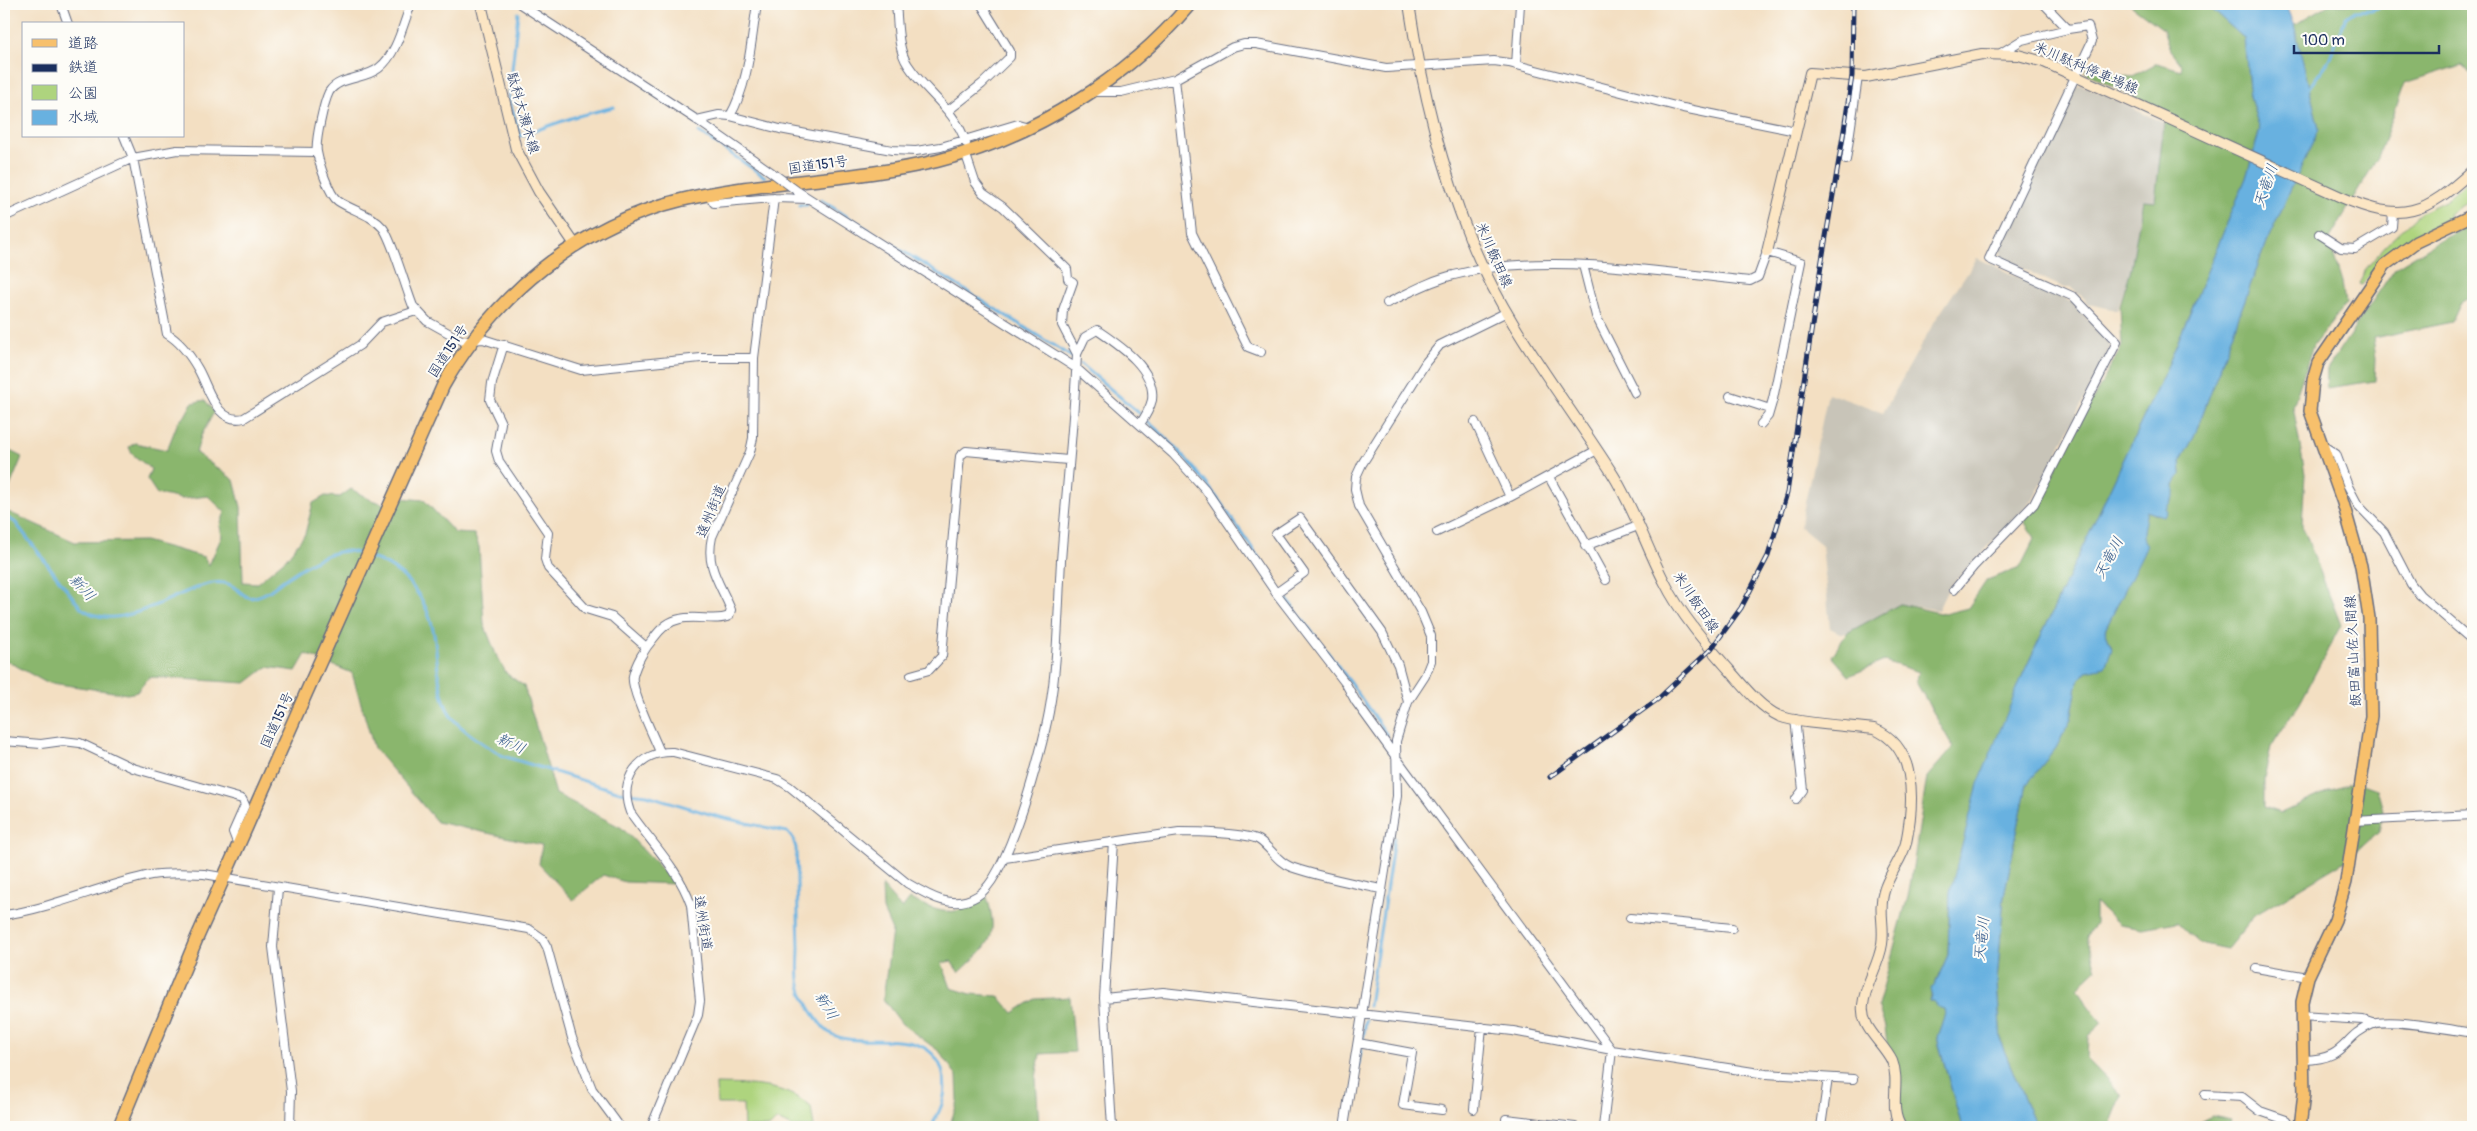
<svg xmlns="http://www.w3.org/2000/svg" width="2477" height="1131" font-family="Pangolin,'Klee One',sans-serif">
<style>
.industrial{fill:#c8c4b8}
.green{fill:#aed47e;stroke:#64826e}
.forest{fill:#8ab66d;stroke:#527266}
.water{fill:#68b1e0;stroke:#42709f}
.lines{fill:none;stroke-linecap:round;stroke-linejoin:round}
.stream{stroke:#68b1e0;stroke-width:3}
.minor-casing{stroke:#676d81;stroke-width:10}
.secondary-casing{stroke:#676d81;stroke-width:12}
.primary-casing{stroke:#676d81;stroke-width:14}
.trunk-casing{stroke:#676d81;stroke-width:15}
.minor{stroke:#fff;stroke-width:8}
.secondary{stroke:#fce6c4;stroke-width:10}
.primary{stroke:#f7c06c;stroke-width:11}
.trunk{stroke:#f7c06c;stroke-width:12}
.rail-casing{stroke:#1b2f5e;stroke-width:5}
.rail{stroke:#fdfcf7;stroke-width:3;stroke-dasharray:9;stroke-linecap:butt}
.minor-bridge-casing{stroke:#676d81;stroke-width:10;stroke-linecap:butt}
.minor-bridge{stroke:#fff;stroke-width:8}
.labels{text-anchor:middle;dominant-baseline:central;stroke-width:4;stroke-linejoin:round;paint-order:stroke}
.street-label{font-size:14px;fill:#1b2f5e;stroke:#fdfcf7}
.water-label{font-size:15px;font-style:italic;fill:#365c8c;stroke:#fdfcf7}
</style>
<rect width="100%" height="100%" fill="#fdfcf7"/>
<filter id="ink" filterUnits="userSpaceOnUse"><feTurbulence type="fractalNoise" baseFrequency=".02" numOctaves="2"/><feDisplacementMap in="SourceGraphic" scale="10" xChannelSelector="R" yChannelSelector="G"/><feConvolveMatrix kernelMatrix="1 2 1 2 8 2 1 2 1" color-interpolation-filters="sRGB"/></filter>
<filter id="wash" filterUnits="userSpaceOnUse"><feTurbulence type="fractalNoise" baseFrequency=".0096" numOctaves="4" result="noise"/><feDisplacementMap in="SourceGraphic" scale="20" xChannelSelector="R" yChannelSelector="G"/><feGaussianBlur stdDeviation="1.12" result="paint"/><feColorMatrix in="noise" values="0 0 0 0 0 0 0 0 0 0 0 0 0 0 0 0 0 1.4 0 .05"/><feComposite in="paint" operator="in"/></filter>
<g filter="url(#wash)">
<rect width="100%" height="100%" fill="#f3dfc2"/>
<path class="industrial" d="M2082,85L2164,123L2155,202L2143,200L2131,269L2117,310L2088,304L2084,298L2071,288H2064L2002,259L2000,249L2076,87Z
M1977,258L2073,303L2111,346L2033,500L1949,587L1938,610L1900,604L1847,633H1840L1830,628L1822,545L1800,527L1828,393L1883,413L1933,324Z"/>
<path class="green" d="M2473,176V199L2448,214L2449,218C2410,236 2387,251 2362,285L2359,284L2365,270L2385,246L2420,213L2445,201Z
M716,1084C751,1085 783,1083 811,1107L814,1127H793L777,1120L770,1127H744L743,1104H717Z"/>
<path class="forest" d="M2129,4H2206L2244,38L2250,97L2260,129L2246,178L2169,363L2023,674L1950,892L1948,955L1932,990L1930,1002H1934L1944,1008L1945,1014L1937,1038L1962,1127H1897L1885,1027L1878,1006L1909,892L1927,777L1953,747L1916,682L1919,672L1884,661L1849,676L1832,656L1847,633L1900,604L1944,614L1968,608L1987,580L2020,568L2035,538L2021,517L2036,504L2122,346L2120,305L2131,269L2143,200L2155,201L2164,123L2170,116L2085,72L2087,68L2131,77L2157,63L2181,70L2182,65L2170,50L2163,29Z
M2330,4H2473V75L2462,65L2405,83L2378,157L2329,240L2342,282L2345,304L2313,346L2293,406L2305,474L2302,525L2341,625L2300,702L2271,747L2264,778V807L2281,813L2331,790L2357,782L2377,789L2383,810L2379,831L2350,858L2255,915L2227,949L2199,943L2177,922L2142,928L2119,924L2095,903V923L2087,937L2096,970L2078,987L2087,1004L2102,1023L2088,1036L2087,1059L2122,1095L2111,1122L2114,1127H2036L2001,1043L1997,982L2004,895L2027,784L2056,748L2071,719L2078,681L2086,671L2105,666L2112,648L2105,630L2146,545C2138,534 2147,522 2146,510L2156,515C2168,507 2175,499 2174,484L2181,475L2180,462L2194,437L2266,243L2319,129L2294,25Z
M2473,224V297L2461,302L2452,322L2373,338L2376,358L2375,381L2326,388L2327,369L2395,268L2439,241Z
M205,400L214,412L201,436L196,453L234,480L241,507L243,582L257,583L286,559L305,534L313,503L325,496L340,497L351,489L371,500L388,505L401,498L424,500L455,533L474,534L479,547L484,624L497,657L507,674L524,686L556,794L622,828L676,884L625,882L603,875L573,900L539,864L542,845L437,822L374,748L352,673L306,654L296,671L267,667L246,683L149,677L137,692L127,694L45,682L4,659V510L75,542L145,541L204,557L209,565L222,536L220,526L225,512L208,496L182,499L157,494L147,479L151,469L132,454L129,447L135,443L167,450L178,422L185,416L192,403Z
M4,448L22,457L4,501Z
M882,886L902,909L910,899C946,915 953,917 987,897C1000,940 988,945 959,973L951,961L942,963L951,988L971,994L998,996L1013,1013L1035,999L1070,997L1075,1052L1040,1054L1036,1078L1039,1127H949L958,1101L957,1076L940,1052L902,1024L883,999L892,931L883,910Z
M2212,1116L2231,1120L2229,1127H2192Z"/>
<path class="water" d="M2206,4H2285L2294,25L2319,129L2266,243L2194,437L2180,462L2181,475L2174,484V495L2166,509L2167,512L2163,516L2146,511C2147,523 2138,534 2147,545L2105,630L2112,648L2105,667L2086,671L2078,681L2071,719L2056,748L2027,784L2004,895L1997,982L2001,1043L2036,1127H1962L1937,1037L1945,1014L1944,1009L1938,1007L1934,1002H1930L1932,997L1930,990L1936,982L1948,955L1950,892L1978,784L2023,674L2169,363L2246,178L2260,130L2250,97L2244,38Z"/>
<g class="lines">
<path class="stream" d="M518,13L509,98L520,136L574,117L614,107
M2307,90L2328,62L2346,17L2355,11L2371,10L2388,4
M699,132L765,177
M821,200L1075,359
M799,205H807
M1081,364L1139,413
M1146,420C1200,464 1237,527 1276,583
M4,516L15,522L81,608C85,610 90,614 95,615C129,626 176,592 208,584C238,576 240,602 255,597C267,594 272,589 281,582C299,569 324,552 346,551C352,550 359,554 365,556
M371,558C404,568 428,599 434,634C438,660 437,689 449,713C457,728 488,747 503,756L620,792L647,795L716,816L787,832L793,839L796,848C797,881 798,914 799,947C799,959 797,974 800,985C803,999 815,1018 824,1028C849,1057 925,1018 942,1070C949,1093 942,1108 931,1127
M1283,594L1350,682L1387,735
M1400,790L1401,781
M1369,1006L1394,838
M1363,1039L1366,1020
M1348,1127L1361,1050"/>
</g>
</g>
<g filter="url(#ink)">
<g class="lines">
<defs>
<path id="minor" d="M61,4L68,24
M411,4C403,24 397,54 379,68C364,80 339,76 329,92C324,102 315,141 317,152C319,163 329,195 338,201C353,211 371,214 383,228C392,239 406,289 413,306L427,321L463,341L483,339L581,370L701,358H754
M520,4L697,120L774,174
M896,4C898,22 897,49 908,65C926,93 955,109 966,143
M2001,53L2022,40L2068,29
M1516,65L1520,4
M1175,79L1192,233L1248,347L1261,352
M1092,92H1121L1175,79L1233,47L1244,44H1256L1386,68L1494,61L1509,63L1683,108L1796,131
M949,110L982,84L1010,57V51L981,4
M730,116C749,83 751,41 757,4
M697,120L719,115L730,116L780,129L892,150L916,151L941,147L1018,124L1029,127
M124,136L133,158L167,334C181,342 190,355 198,369C209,388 216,425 244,418L360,345L382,322L416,311
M1846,160L1858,77
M797,191L1076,368L1173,454L1205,489L1276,593L1346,684L1356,702L1398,760L1612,1050L1603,1127
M709,195L714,203L774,198L809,199
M4,217L133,158L177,150L317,152
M2319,234L2341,248L2355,249L2392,227L2393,213
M1583,265L1596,316L1635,393
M1387,303C1409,293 1431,280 1454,275C1548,251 1655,272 1750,281L1758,277L1767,252L1801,262L1773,399L1768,416L1761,424
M504,344L492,383L490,400L501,423L496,451L499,461L548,533L545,559L548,568L586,609L612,617L646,647
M1077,354L1085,337L1097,330C1119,345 1156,369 1152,400C1150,408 1145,417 1140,424
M1730,396L1770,409
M1475,422L1510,497
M2322,445L2336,454L2348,486L2358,505L2384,532L2411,584L2420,595L2473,641
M1549,477L1606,580
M1437,532L1510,497L1597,450
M1585,546L1638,526
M1954,590L1974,566L2034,504L2117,342L2074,297L1989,259L2092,41L2088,26L2068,29L2044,4
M1276,593L1304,573L1276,534L1300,518L1382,632L1398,665L1408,702
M911,675L929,670L942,656L960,456L966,451L1068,460
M1795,719L1803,790L1796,799
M4,741L41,744L63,741L80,743L133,768L242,799L245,805L233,832L238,845
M660,752C654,737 630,689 633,676C636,663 645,648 653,639C660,629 668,621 680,619C696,615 717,622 729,616L731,610C721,584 705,568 712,537L750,452L753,438L754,358L774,198
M2354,821L2473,815
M1005,858L1179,832C1195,832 1248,833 1259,840C1271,848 1277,862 1291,867C1320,877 1351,883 1381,889
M278,888L273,947L291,1091L290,1127
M4,915C54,908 101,885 151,875C169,872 187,873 204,874L529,929L542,938L547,947L572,1038L592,1089L620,1127
M1630,918L1732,928
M2256,968L2308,977
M1104,998L1163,992L1513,1031L1612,1050L1766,1074L1853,1079
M2301,1016L2363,1020L2375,1024
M1358,1043L1412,1053L1403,1105L1442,1110
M2304,1060C2349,1059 2340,1037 2373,1024C2391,1018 2452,1030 2473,1033
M2205,1095L2242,1097L2260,1111L2286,1120L2291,1127
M1474,1109L1482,1027
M1506,1119L1575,1127
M651,1127L698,1015L700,1001L691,905C678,868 652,844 630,812C618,780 639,751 673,752L777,779L790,787L907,883C929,896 953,911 977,896C1009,878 1042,749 1049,712C1058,664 1058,610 1061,561C1066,492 1074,423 1077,354L1062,325L1063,310L1073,282L1068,279L1067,269L1003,207L983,193L975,182L965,152
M1112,1127L1104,998L1114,842
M1344,1127L1397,796L1396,741L1408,702L1425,676L1431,661V636L1421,612L1359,506L1355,489L1356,477L1362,464L1426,362L1440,345L1505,313
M1821,1127L1828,1078"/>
<path id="secondary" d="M481,4L516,149L539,192L576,246
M1409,4C1421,83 1440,164 1470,238C1504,324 1563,396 1612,473C1633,506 1646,546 1664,581C1680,614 1707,645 1732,673C1744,687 1761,708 1779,716C1799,724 1850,726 1874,729C1918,747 1914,803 1906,843C1902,859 1889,874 1884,891C1878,909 1885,926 1882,944C1879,965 1865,984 1863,1005C1860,1028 1883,1042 1892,1061C1901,1083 1888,1107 1901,1127
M1767,252L1810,73L1866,77L1982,54L2018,55L2044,62L2341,197C2403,224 2425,214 2473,170"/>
<path id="primary" d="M2300,1127L2304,1094L2302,1002L2308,977L2335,920L2346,882L2371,716L2369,618L2361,566L2343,503L2310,411L2313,380L2318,363L2385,265L2416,242L2473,215"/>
<path id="trunk" d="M119,1127L196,940L443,386C494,295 579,225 681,200C765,180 853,181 937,161C1033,137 1126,80 1190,4"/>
</defs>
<use href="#minor" class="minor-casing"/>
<use href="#secondary" class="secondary-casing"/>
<use href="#primary" class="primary-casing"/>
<use href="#trunk" class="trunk-casing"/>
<use href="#minor" class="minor"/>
<use href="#secondary" class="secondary"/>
<use href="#primary" class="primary"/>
<use href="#trunk" class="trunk"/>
<defs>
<path id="rail" d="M1550,777L1658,699L1711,649L1741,608L1768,556L1787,493L1821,266L1844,130L1852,76L1853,4"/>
</defs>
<use href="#rail" class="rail-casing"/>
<use href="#rail" class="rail"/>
<defs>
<path id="minor-bridge" d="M774,174L797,191"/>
</defs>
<use href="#minor-bridge" class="minor-bridge-casing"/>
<use href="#minor-bridge" class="minor-bridge"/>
</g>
</g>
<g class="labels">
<g class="street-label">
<text transform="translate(2086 68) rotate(23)">米川駄科停車場線</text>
<text transform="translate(523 113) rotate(74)">駄科大瀬木線</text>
<text transform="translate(818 165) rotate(-8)">国道151号</text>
<text transform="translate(1494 255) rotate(66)">米川飯田線</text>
<text transform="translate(448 351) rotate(-57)">国道151号</text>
<text transform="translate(711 511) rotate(-68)">遠州街道</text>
<text transform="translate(1696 602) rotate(56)">米川飯田線</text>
<text transform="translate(2353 651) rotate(-93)">飯田富山佐久間線</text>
<text transform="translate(277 720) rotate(-66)">国道151号</text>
<text transform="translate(703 923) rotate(81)">遠州街道</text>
</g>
<g class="water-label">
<text transform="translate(2266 186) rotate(-71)">天竜川</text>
<text transform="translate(2109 558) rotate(-62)">天竜川</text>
<text transform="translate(82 588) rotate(47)">新川</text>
<text transform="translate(511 744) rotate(25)">新川</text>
<text transform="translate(1982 939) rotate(-84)">天竜川</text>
<text transform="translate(826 1006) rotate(59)">新川</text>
</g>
</g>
<rect width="2477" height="1131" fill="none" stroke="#fdfcf7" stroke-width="20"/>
<rect x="22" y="22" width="162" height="115" fill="#fdfcf7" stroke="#a3aaba"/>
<rect x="32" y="39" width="25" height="8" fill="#f7c06c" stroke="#a3aaba"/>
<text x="68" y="48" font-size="15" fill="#1b2f5e">道路</text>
<rect x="32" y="64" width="25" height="8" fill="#1b2f5e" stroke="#a3aaba"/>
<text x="68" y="72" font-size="15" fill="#1b2f5e">鉄道</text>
<rect x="32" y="85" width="25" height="15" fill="#aed47e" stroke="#a3aaba"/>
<text x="68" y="98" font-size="15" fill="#1b2f5e">公園</text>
<rect x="32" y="110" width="25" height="15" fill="#68b1e0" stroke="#a3aaba"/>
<text x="68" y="122" font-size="15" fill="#1b2f5e">水域</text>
<path d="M2294 45v8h145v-8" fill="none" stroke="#1b2f5e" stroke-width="2.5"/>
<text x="2302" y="45" font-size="15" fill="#1b2f5e" stroke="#fdfcf7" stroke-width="4" paint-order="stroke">100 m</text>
</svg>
